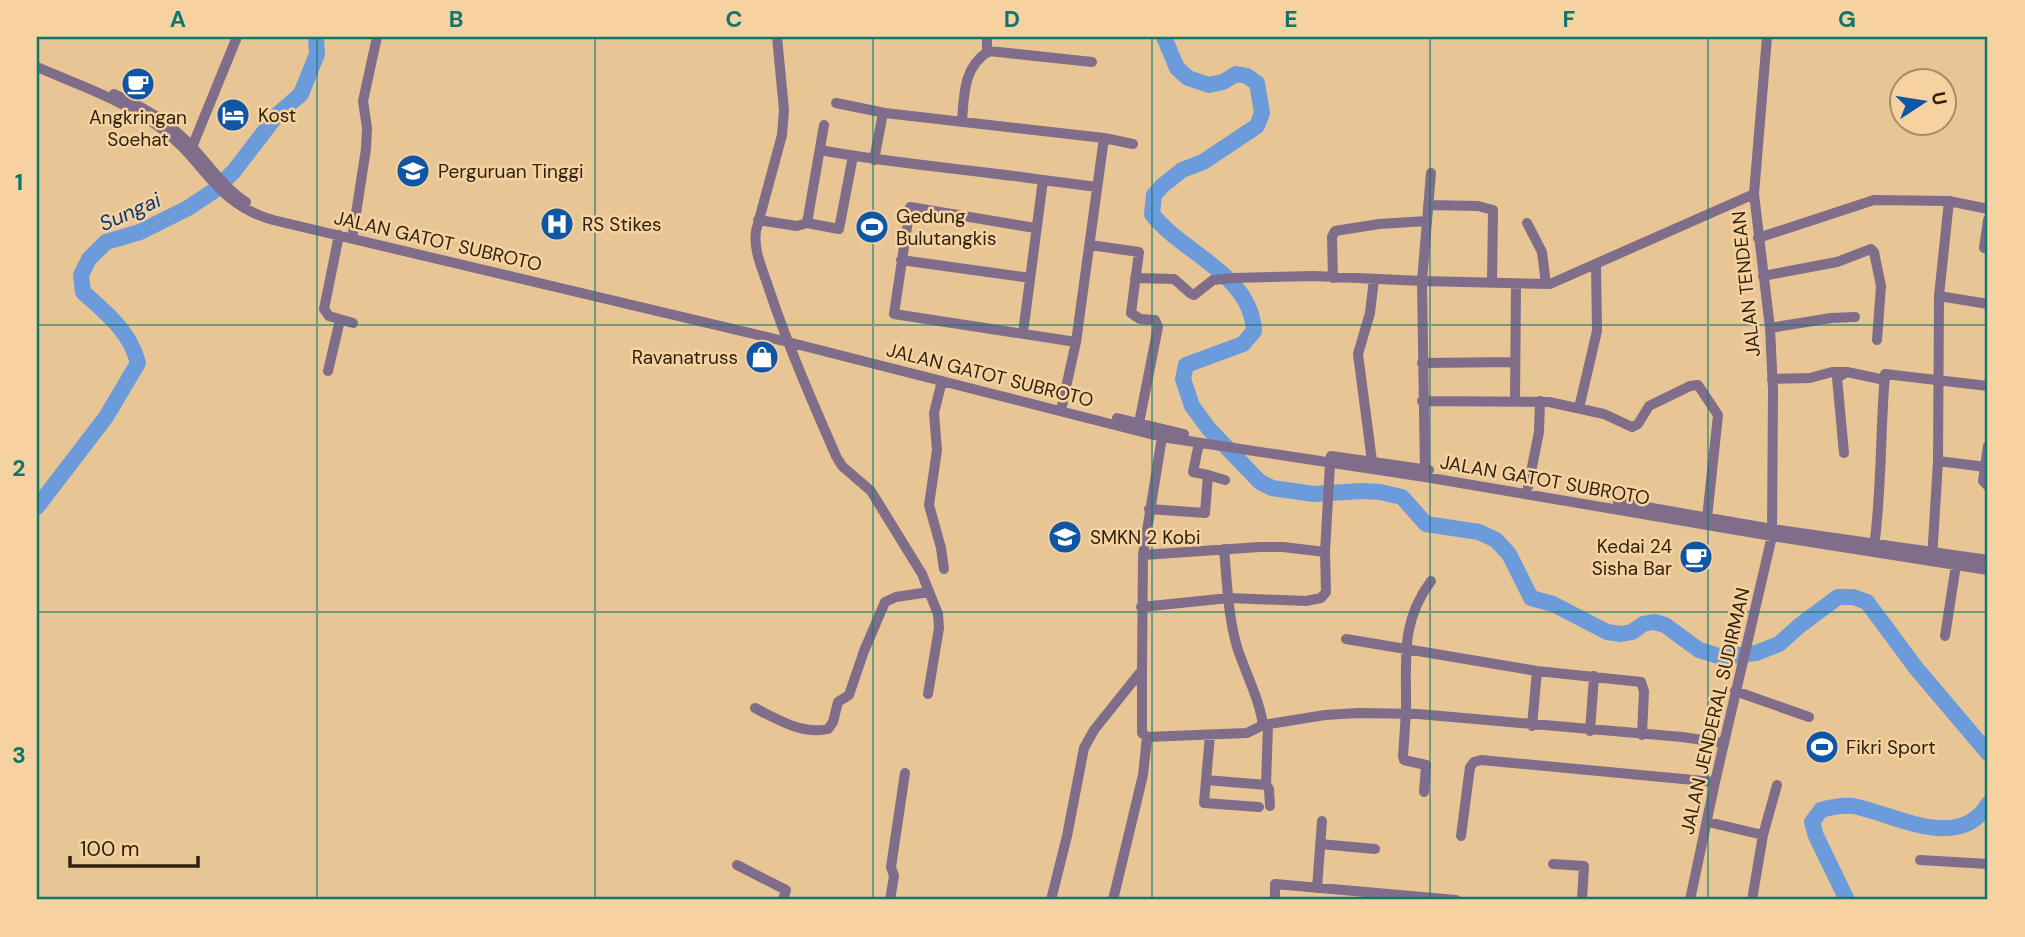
<svg xmlns="http://www.w3.org/2000/svg" width="2025" height="937" font-family="'DM Sans',sans-serif">
<style>
.lines{fill:none;stroke-linecap:round;stroke-linejoin:round}
.river{stroke:#6b9bda;stroke-width:16}
.minor{stroke:#806d89;stroke-width:10}
.grid{fill:none;stroke:#0f766e;stroke-width:2;stroke-opacity:0.55}
.labels{text-anchor:middle;dominant-baseline:central;stroke-width:5;stroke-linejoin:round;paint-order:stroke}
.poi-label{font-size:19px;fill:#2f220e;stroke:#f6d2a1;text-anchor:start}
.street-label{font-size:19px;fill:#2f220e;stroke:#f6d2a1}
.water-label{font-size:21px;font-style:italic;fill:#093b73;stroke:#f6d2a1}
.neatline{fill:none;stroke:#0f766e;stroke-width:2.5}
.grid-label{font-size:23px;text-anchor:middle;font-weight:bold;fill:#0f766e}
</style>
<rect width="100%" height="100%" fill="#e8c594"/>
<g class="lines">
<path class="river" d="M1164,37L1177,68L1188,78L1209,85L1223,82L1236,74L1247,76L1257,83L1262,113L1257,126L1203,162L1182,170L1162,186L1154,195L1152,214C1183,254 1251,274 1254,331L1243,344L1186,365L1183,379L1192,406L1209,429L1260,482L1272,488L1314,494L1362,491L1380,492L1402,497L1426,524L1479,532L1496,540L1509,554L1531,598L1553,604L1607,632L1621,634L1632,632L1643,624L1654,622L1665,625L1699,650L1722,657L1756,653L1779,644L1799,626L1838,597H1853L1867,602L1916,668L1988,753
M37,507L106,417L138,363C130,331 106,313 83,292L81,275L89,259L106,242L140,232L188,208L215,190L234,171L277,115L301,94L317,54L316,37
M1847,900L1816,836L1812,822L1821,810C1831,807 1843,805 1853,806C1895,814 1959,853 1988,804"/>
<path class="minor" d="M777,37L784,110L782,135L756,231C753,251 763,270 769,289C788,346 812,401 836,456L842,466L871,491L922,574L938,614L939,628L928,694
M987,53V37
M37,67C79,85 126,101 162,129C205,161 215,204 273,220L788,342L1162,437L1425,477L1772,536L1988,570
M114,94C144,107 169,122 192,147C209,165 225,189 246,202
M836,103L885,113L1104,138L1076,342L1061,410
M962,122C964,95 963,67 989,51L1092,62
M824,125L807,223L839,229L853,156
M1104,138L1133,144
M192,147L237,37
M820,150C894,164 969,169 1043,180
M874,160L883,113
M1428,205L1478,206L1493,210L1492,282
M758,220L797,226L807,223
M1988,220L1984,248H1988
M1527,223L1542,252L1546,284
M1035,228L910,207L894,314L1076,342
M353,233L366,149L367,128L363,101L377,37
M339,235L324,309L329,316L353,323
M1758,238L1874,200L1949,201
M1090,245L1139,252L1131,313L1140,319L1155,320L1158,327L1138,428
M901,260L1030,278
M1763,276L1837,262L1871,249L1874,252L1881,286L1877,340
M1135,278L1174,279L1190,293L1194,295L1213,280L1234,278L1314,276L1422,281L1431,173
M1333,278L1332,237L1335,231L1379,224L1427,221
M1939,296L1988,304
M1770,328L1831,318L1855,317
M1023,333L1043,180L1097,187
M1422,363L1515,362
M328,371L340,320
M1772,379L1810,378L1832,372H1846
M942,381L934,413L937,450L929,505L941,548L944,569
M1422,401L1549,402L1604,414L1632,427L1638,424L1649,406L1690,386L1698,385L1718,415L1707,518
M1515,401L1516,285
M1579,408L1597,331L1596,265
M1117,418L1184,434
M1988,446L1983,481L1988,486
M1844,453L1837,378L1847,372L1885,380
M1331,456L1429,470
M1372,461L1358,354L1370,313L1374,279
M1938,461L1986,467
M1425,474L1422,281L1550,284L1754,194
M1208,475L1225,480
M1528,487L1539,432L1540,401
M1618,502L1772,529L1988,560
M1149,509L1205,513L1208,475L1193,472L1199,443
M1874,547C1882,490 1880,432 1885,374L1988,386
M1224,549C1227,581 1228,616 1237,647C1246,674 1259,698 1263,725
M1143,555L1260,547H1283L1325,552
M1932,559L1938,461L1939,296L1949,201L1988,209
M1141,607L1229,598L1306,601L1321,598L1326,592L1325,552L1330,463
M1945,636L1956,565
M1346,639L1537,671L1641,682L1644,691L1642,735
M1142,670V733L1147,737L1247,733L1263,725L1325,715L1358,713L1418,714L1682,737L1724,743
M1735,691L1809,717
M755,708C776,719 803,735 828,729L833,722L838,702L849,695L864,651L885,602L896,597L929,592
M1268,725L1266,785L1269,789L1270,806
M1532,726L1537,671
M1590,731L1594,676
M1210,735L1204,803L1259,807
M1206,780L1266,785
M1424,792L1426,765L1404,760L1403,756C1404,742 1405,727 1406,712C1407,662 1399,624 1431,581
M1708,822L1763,835L1752,900
M1763,835L1777,785
M1461,836L1470,767L1474,762L1481,760L1715,782
M1320,844L1375,849
M1920,860L1988,864
M1553,864L1584,866L1582,900
M737,865L786,890L783,900
M1317,888L1322,821
M890,900L894,876L891,867L905,773
M1051,900L1067,836L1084,748L1094,730L1142,670L1143,555L1163,431
M1113,900L1143,775L1147,737
M1275,900V884L1456,900
M1690,900L1715,782L1772,536L1773,390L1770,328L1754,194L1767,37"/>
</g>
<path class="grid" d="M317,37V900M595,37V900M873,37V900M1152,37V900M1430,37V900M1708,37V900M37,325H1988M37,612H1988"/>
<defs>
<symbol id="cafe-disc" viewBox="-11 -11 22 22"><circle r="9.5" fill="#0f56a6" stroke="#f6d2a1"/><path d="M-5.5-4.5H6V0H3Q3 3.5 0 3.5H-2.5Q-5.5 3.5-5.5 0ZM3-3.2v2h1.7v-2ZM-6 4.5H4V6H-6Z" fill="#fff"/></symbol>
<symbol id="hotel-disc" viewBox="-11 -11 22 22"><circle r="9.5" fill="#0f56a6" stroke="#f6d2a1"/><path d="M-6-4.5h1.5V1H6V5H4.5V3h-9V5H-6ZM-4 0a1.8 1.8 0 1 1 3.6 0ZM.5 0V-2.5h3Q6-2.5 6 0Z" fill="#fff"/></symbol>
<symbol id="university-disc" viewBox="-11 -11 22 22"><circle r="9.5" fill="#0f56a6" stroke="#f6d2a1"/><path d="M0-5L7-2L0 1L-7-2ZM-4 1L0 2.5L4 1V4Q0 6-4 4Z" fill="#fff"/></symbol>
<symbol id="hospital-disc" viewBox="-11 -11 22 22"><circle r="9.5" fill="#0f56a6" stroke="#f6d2a1"/><path d="M-5-5h3v3.5h4V-5h3V5h-3V1.5h-4V5h-3Z" fill="#fff"/></symbol>
<symbol id="stadium-disc" viewBox="-11 -11 22 22"><circle r="9.5" fill="#0f56a6" stroke="#f6d2a1"/><path d="M0-5a6.5 5 0 1 0 0 10a6.5 5 0 1 0 0-10ZM-3.5-1.8h7v3.6h-7Z" fill="#fff"/></symbol>
<symbol id="shop-disc" viewBox="-11 -11 22 22"><circle r="9.5" fill="#0f56a6" stroke="#f6d2a1"/><path d="M-5-2.5h2.3a2.7 3.5 0 0 1 5.4 0H5L5.5 6h-11ZM-1.5-2.5h3a1.5 2.3 0 0 0-3 0Z" fill="#fff"/></symbol>
<symbol id="school-disc" viewBox="-11 -11 22 22"><circle r="9.5" fill="#0f56a6" stroke="#f6d2a1"/><path d="M0-5L7-2L0 1L-7-2ZM-4 1L0 2.5L4 1V4Q0 6-4 4Z" fill="#fff"/></symbol>
</defs>
<g fill-rule="evenodd">
<use href="#cafe-disc" x="119" y="65" width="38" height="38"/>
<use href="#hotel-disc" x="214" y="96" width="38" height="38"/>
<use href="#university-disc" x="394" y="152" width="38" height="38"/>
<use href="#hospital-disc" x="538" y="205" width="38" height="38"/>
<use href="#stadium-disc" x="853" y="208" width="38" height="38"/>
<use href="#shop-disc" x="743" y="338" width="38" height="38"/>
<use href="#school-disc" x="1046" y="518" width="38" height="38"/>
<use href="#cafe-disc" x="1677" y="538" width="38" height="38"/>
<use href="#stadium-disc" x="1803" y="728" width="38" height="38"/>
</g>
<g class="labels">
<g class="poi-label">
<text x="258" y="115">Kost</text>
<text x="138" y="117" text-anchor="middle">Angkringan<tspan x="138" dy="22">Soehat</tspan></text>
<text x="438" y="171">Perguruan Tinggi</text>
<text x="896" y="216">Gedung<tspan x="896" dy="22">Bulutangkis</tspan></text>
<text x="582" y="224">RS Stikes</text>
<text x="738" y="357" text-anchor="end">Ravanatruss</text>
<text x="1090" y="537">SMKN 2 Kobi</text>
<text x="1672" y="546" text-anchor="end">Kedai 24<tspan x="1672" dy="22">Sisha Bar</tspan></text>
<text x="1846" y="747">Fikri Sport</text>
</g>
<g class="street-label">
<text transform="translate(438 241) rotate(13)">JALAN GATOT SUBROTO</text>
<text transform="translate(1746 284) rotate(-96)">JALAN TENDEAN</text>
<text transform="translate(990 375) rotate(14)">JALAN GATOT SUBROTO</text>
<text transform="translate(1545 480) rotate(10)">JALAN GATOT SUBROTO</text>
<text transform="translate(1715 711) rotate(-77)">JALAN JENDERAL SUDIRMAN</text>
</g>
<g class="water-label">
<text transform="translate(130 212) rotate(-24)">Sungai</text>
</g>
</g>
<rect width="2025" height="937" fill="none" stroke="#f6d2a1" stroke-width="77"/>
<g transform="translate(1923 102) rotate(78)"><circle r="33" fill="#f6d2a1" stroke="#a68c66" stroke-width="2"/>
<path d="M0-5L12 26L0 18L-12 26Z" fill="#0f56a6"/>
<text y="-10" font-size="19" font-weight="bold" text-anchor="middle" fill="#2f220e">U</text>
</g>
<path d="M70 856v10h128v-10" fill="none" stroke="#2f220e" stroke-width="3.5"/>
<text x="80" y="856" font-size="21" fill="#2f220e" stroke="#f6d2a1" stroke-width="5" paint-order="stroke">100 m</text>
<rect x="38" y="38" width="1948" height="860" class="neatline"/>
<g class="grid-label">
<text x="178" y="27">A</text>
<text x="456" y="27">B</text>
<text x="734" y="27">C</text>
<text x="1012" y="27">D</text>
<text x="1291" y="27">E</text>
<text x="1569" y="27">F</text>
<text x="1847" y="27">G</text>
<text x="19" y="190">1</text>
<text x="19" y="476">2</text>
<text x="19" y="763">3</text>
</g>
</svg>
